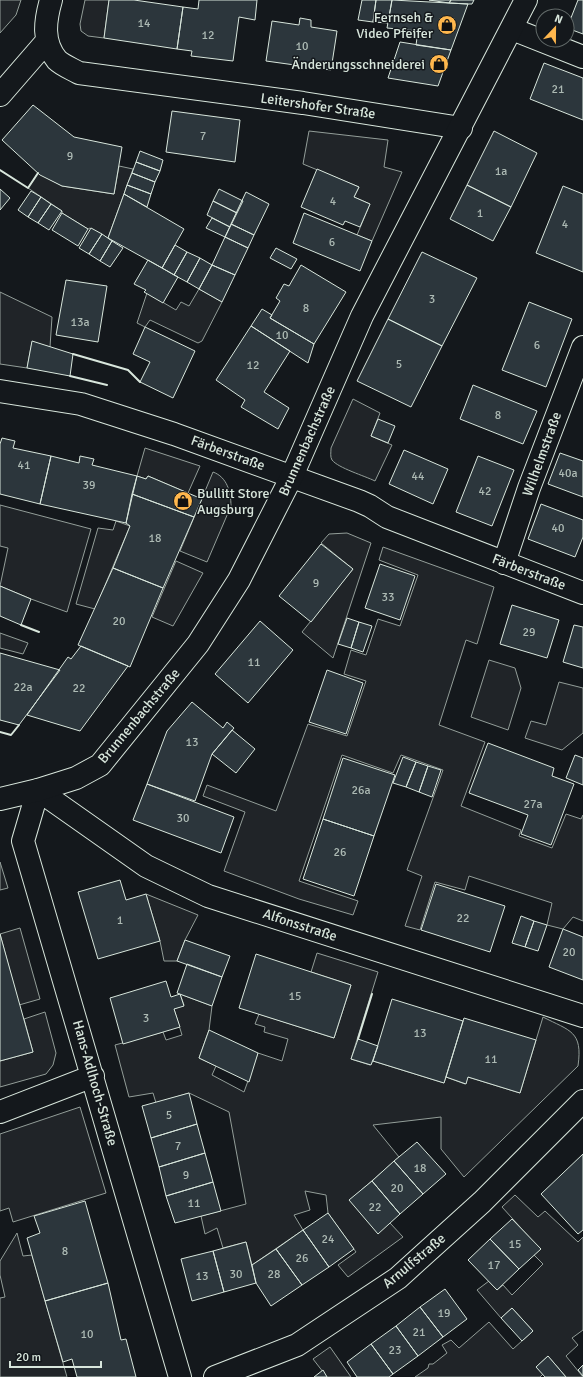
<svg xmlns="http://www.w3.org/2000/svg" width="583" height="1377" font-family="Signika,sans-serif">
<style>
.green{fill:#202428;stroke:#939e99}
.building{fill:#2c363c;stroke:#d8e6dc}
.lines{fill:none;stroke-linecap:round;stroke-linejoin:round}
.minor-casing{stroke:#d8e6dc;stroke-width:24}
.tertiary-casing{stroke:#d8e6dc;stroke-width:24}
.minor{stroke:#14181c;stroke-width:22}
.tertiary{stroke:#14181c;stroke-width:22}
.wall{stroke:#d8e6dc;stroke-width:2}
.labels{text-anchor:middle;dominant-baseline:central;stroke-width:3;stroke-linejoin:round;paint-order:stroke}
.number-label{font-size:12px;fill:#adbab4}
.poi-label{font-size:14px;fill:#d8e6dc;stroke:#14181c;text-anchor:end}
.street-label{font-size:14px;fill:#d8e6dc;stroke:#14181c}
</style>
<rect width="100%" height="100%" fill="#14181c"/>
<path class="green" d="M0,0H21L16,15L0,33Z
M85,0H109L104,38L88,36L81,31L80,24Z
M309,131L388,140L384,167L402,172L372,241L357,235L370,204L354,197L359,187L303,164Z
M119,166L133,169L108,238L90,228L88,229L62,213V211L28,188L38,173L62,186L114,194Z
M199,289L222,302L202,341L198,343L150,320L145,327L137,323L147,293L176,310L181,302L189,306Z
M0,292L52,317L50,347L32,342L27,368L0,364Z
M353,399L380,413L371,436L392,445L375,481C365,476 338,468 332,460C330,457 331,452 331,448Z
M145,448L200,466L188,493L148,476L146,479L137,476Z
M213,472C227,477 231,492 231,506L207,562L180,551Z
M0,505L91,529L67,612L31,599L0,586L8,548L0,546Z
M116,521L130,526L95,609L76,604L98,528L113,530Z
M347,533L371,543L333,658L302,632L353,569L321,543L329,534Z
M383,547L494,587L477,644L466,640L439,725L485,742L461,806L521,830L519,836L552,848L566,814L581,819L583,815V921L573,917L563,929L547,925L552,903L469,876L465,890L435,882L420,930L405,926L422,876L407,870L443,770L401,755L393,773L342,755L299,881L358,901L353,915L299,899L224,871L245,812L203,796L207,785L276,811L308,724L347,736L366,681L344,674L351,650L366,655L378,619L400,626L418,575L379,560Z
M176,561L203,573L173,626L152,617Z
M0,633L28,643L23,654L0,648Z
M489,660L515,668L521,688L508,730L471,717Z
M559,682L583,688V733L562,750L525,738L531,721L546,725Z
M0,862L8,888L0,890Z
M146,894L198,915L185,940L177,961H164L160,941Z
M20,928L40,999L19,1005L0,934Z
M317,953L378,972L351,1059L370,1065L373,1061L444,1083L446,1077L465,1084L468,1077L520,1093L543,1017C570,1031 583,1031 578,1066L464,1177L441,1149V1117L373,1125L399,1157L350,1200L390,1223L403,1237L348,1277L338,1265L356,1252L328,1213L326,1195L305,1191L310,1210L294,1215L303,1230L252,1265L246,1242L223,1248L217,1228L205,1234L201,1216L246,1204L229,1112L189,1093L156,1103L153,1093L129,1097L115,1045L163,1032L166,1040L182,1035L174,1009L184,1005L180,994L212,1006L209,1030L199,1058L216,1066L212,1075L244,1092L258,1053L282,1061L288,1039L264,1032L265,1027L255,1024L259,1014L334,1038L351,985L311,972Z
M45,1012L56,1053L53,1065L46,1074L0,1087V1061L33,1052L24,1019Z
M80,1107L106,1193L13,1222L9,1208L0,1211V1134Z
M515,1195L538,1217L545,1211L578,1242L583,1237V1330L572,1338L578,1345L566,1356L583,1377H566L548,1356L536,1367L543,1374L540,1377H415L428,1368L429,1364H433L447,1353L442,1345L451,1340L459,1348L489,1322L513,1349L533,1331L512,1308L501,1318L477,1290L489,1281L497,1290L503,1285L512,1295L543,1264L534,1255L540,1249L502,1207Z
M17,1233L23,1256L32,1255L67,1377H0V1298L5,1297L0,1275V1261Z
M330,1347L351,1377H327L313,1359Z"/>
<path class="building" d="M109,0H134L183,7L177,49L104,38Z
M199,0H257L255,20L239,17L233,61L191,56L192,51L177,49L183,7L198,9Z
M362,0H376L373,22L358,20Z
M376,0H392L388,23L373,22Z
M392,0L468,4L451,50L416,45L418,31L387,28Z
M429,0H451L449,3Z
M451,0H474L472,4H468L449,3Z
M578,0H583V34L567,28Z
M300,18L311,20V27L337,31L331,70L266,61L272,21L299,25Z
M400,42L451,50L438,86L388,78Z
M544,63L583,78V120L530,99Z
M33,105L74,137L122,147L114,194L62,186L40,175L2,140Z
M172,111L240,120L235,162L166,152Z
M494,131L537,153L511,207L467,185Z
M140,151L163,160L160,171L136,162Z
M136,162L160,171L155,182L132,173Z
M317,169L359,187L354,197L370,204L360,227L345,221L343,225L301,207Z
M132,173L155,182L151,194L127,185Z
M127,185L151,194L147,207L124,194Z
M467,185L511,207L493,241L450,219Z
M563,186L583,194V272L536,253Z
M0,189L10,198L0,210Z
M219,189L243,201L237,213L213,201Z
M31,191L41,197L28,217L18,210Z
M246,192L269,204L254,235L231,224Z
M124,194L184,229L162,268L108,238Z
M41,197L51,204L38,223L28,217Z
M213,201L237,213L230,227L207,215Z
M51,204L62,211L49,230L38,223Z
M62,213L88,229L78,246L52,230Z
M304,213L372,241L360,271L293,243Z
M212,218L230,227L225,237L206,228Z
M231,224L254,235L248,248L225,237Z
M91,228L102,234L89,254L79,248Z
M102,234L112,241L100,261L89,254Z
M225,237L248,248L235,275L212,265Z
M112,241L123,248L110,267L100,261Z
M175,245L187,252L174,275L162,268Z
M276,248L297,259L291,269L270,258Z
M187,252L200,258L187,282L174,275Z
M422,252L477,278L442,346L388,319Z
M200,258L212,265L199,289L187,282Z
M148,260L178,277L163,303L144,292L146,290L134,284Z
M212,265L235,275L222,302L199,289Z
M301,265L346,292L314,344L270,318L280,301L276,298L284,284L289,286Z
M66,280L107,286L98,342L56,335Z
M529,302L572,319L546,387L502,370Z
M262,309L272,315L270,318L314,344L308,363L251,326Z
M388,319L442,346L411,407L357,381Z
M251,326L290,351L264,392L289,408L278,429L241,407L245,400L216,380Z
M145,327L195,351L173,398L140,382L150,362L133,354Z
M32,341L73,354L70,376L27,368Z
M473,385L537,411L523,444L460,419Z
M378,419L395,426L388,443L371,436Z
M2,438L15,441L13,448L51,456L40,504L0,494V444Z
M404,450L448,469L433,504L389,484Z
M560,453L583,461V497L548,484Z
M51,456L79,463L80,456L94,459L92,465L137,476L126,523L40,504Z
M478,456L514,470L492,526L456,512Z
M137,476L146,479L148,476L202,499L194,517L132,494Z
M132,494L194,517L163,588L113,568L130,526L126,523Z
M541,504L583,520V537L575,557L528,539Z
M321,544L353,569L311,622L279,596Z
M380,564L415,576L400,620L365,608Z
M113,568L163,588L130,667L78,645Z
M0,586L31,599L21,625L0,616Z
M512,605L559,620L547,658L500,644Z
M347,618L359,622L351,648L338,644Z
M260,621L293,650L248,703L215,674Z
M359,622L372,626L363,652L351,648Z
M574,625L583,627V668L563,662Z
M81,646L128,666L80,731L27,715L68,657L71,659Z
M0,653L60,670L19,725L0,720Z
M327,670L363,683L346,734L309,722Z
M192,702L223,728L227,722L234,728L212,754L195,801L147,784L167,731Z
M232,730L255,749L236,773L212,754Z
M488,743L554,768L552,776L574,784L551,845L521,834L528,815L469,793Z
M575,755L583,758V785L566,778Z
M403,757L416,762L406,787L393,783Z
M343,758L395,775L374,836L323,819Z
M416,762L428,766L419,792L406,787Z
M428,766L441,770L432,797L419,792Z
M147,784L234,817L221,853L133,820Z
M323,819L374,836L354,896L303,879Z
M120,880L126,900L146,894L160,941L98,959L78,892Z
M436,884L505,906L490,952L421,930Z
M521,916L534,921L525,947L512,943Z
M534,921L547,925L538,951L525,947Z
M563,929L583,937V980L549,967Z
M0,934L33,1052L0,1061Z
M185,940L230,956L222,977L177,961Z
M256,954L351,985L334,1038L239,1008Z
M187,964L222,977L212,1006L177,993Z
M166,981L171,997L180,994L184,1006L174,1009L180,1027L123,1044L110,998Z
M392,999L463,1021L444,1083L373,1061Z
M464,1018L536,1040L520,1093L468,1077L466,1084L446,1077Z
M209,1030L258,1053L249,1082L199,1058Z
M358,1039L378,1046L371,1065L351,1059Z
M189,1093L197,1124L151,1138L142,1106Z
M197,1124L205,1153L159,1167L151,1138Z
M417,1142L446,1174L423,1194L394,1161Z
M205,1153L213,1182L166,1196L159,1167Z
M583,1154V1230L578,1234L541,1194Z
M394,1161L423,1194L400,1214L372,1181Z
M372,1181L400,1214L378,1234L349,1200Z
M213,1182L221,1211L175,1223L166,1196Z
M85,1201L108,1283L45,1301L27,1238L40,1233L34,1216Z
M328,1213L354,1249L329,1267L303,1230Z
M512,1219L541,1249L519,1269L490,1239Z
M303,1230L329,1267L302,1285L276,1249Z
M490,1239L519,1269L497,1290L468,1260Z
M246,1242L256,1283L224,1292L213,1251Z
M276,1249L302,1285L271,1306L256,1283L252,1265Z
M213,1251L224,1292L192,1301L181,1259Z
M108,1283L121,1340L126,1339L136,1377H77L72,1359L63,1362L45,1301Z
M445,1289L467,1319L443,1337L420,1307Z
M420,1307L443,1337L418,1356L396,1326Z
M512,1308L533,1331L522,1341L501,1318Z
M396,1326L418,1356L393,1374L371,1344Z
M371,1344L393,1374L389,1377H357L347,1362Z
M548,1356L566,1377H545L536,1367Z
M583,1365V1376L578,1370Z
M323,1370L327,1377H314Z"/>
<g class="lines">
<defs>
<path id="minor" d="M51,0C45,21 42,42 57,60C62,65 72,69 79,73L303,103L461,128
M512,29L583,57
M0,95L46,42
M0,391L81,404L174,434L359,501L370,506L387,517L583,593
M504,563L529,488L583,347
M0,1112L93,1076
M180,1377L23,841L38,790L146,866L208,896L583,1016
M215,1377L297,1345L398,1278L482,1202L583,1101"/>
<path id="tertiary" d="M0,799L38,790L76,778L100,765L198,644L239,580L292,476L362,316L526,0"/>
</defs>
<use href="#minor" class="minor-casing"/>
<use href="#tertiary" class="tertiary-casing"/>
<use href="#minor" class="minor"/>
<use href="#tertiary" class="tertiary"/>
<path class="wall" d="M0,170L28,188L38,173
M73,354L128,370L140,382
M70,376L107,385
M21,625L39,632
M0,732L11,735L19,725
M358,1039L372,994"/>
</g>
<defs>
<symbol id="shop-disc" viewBox="-11 -11 22 22"><circle r="9.5" fill="#ffb74d" stroke="#14181c"/><path d="M-5-2.5h2.3a2.7 3.5 0 0 1 5.4 0H5L5.5 6h-11ZM-1.5-2.5h3a1.5 2.3 0 0 0-3 0Z" fill="#111"/></symbol>
</defs>
<g fill-rule="evenodd">
<use href="#shop-disc" x="436" y="14" width="22" height="22"/>
<use href="#shop-disc" x="428" y="53" width="22" height="22"/>
<use href="#shop-disc" x="172" y="490" width="22" height="22"/>
</g>
<g class="labels">
<g class="number-label">
<text x="144" y="23">14</text>
<text x="208" y="35">12</text>
<text x="302" y="46">10</text>
<text x="558" y="89">21</text>
<text x="203" y="136">7</text>
<text x="70" y="156">9</text>
<text x="501" y="171">1a</text>
<text x="333" y="201">4</text>
<text x="480" y="213">1</text>
<text x="565" y="224">4</text>
<text x="332" y="242">6</text>
<text x="432" y="299">3</text>
<text x="306" y="308">8</text>
<text x="80" y="322">13a</text>
<text x="282" y="335">10</text>
<text x="537" y="345">6</text>
<text x="399" y="364">5</text>
<text x="253" y="365">12</text>
<text x="498" y="415">8</text>
<text x="24" y="465">41</text>
<text x="568" y="473">40a</text>
<text x="418" y="476">44</text>
<text x="89" y="485">39</text>
<text x="485" y="491">42</text>
<text x="558" y="528">40</text>
<text x="155" y="538">18</text>
<text x="316" y="583">9</text>
<text x="388" y="597">33</text>
<text x="119" y="621">20</text>
<text x="529" y="632">29</text>
<text x="254" y="662">11</text>
<text x="23" y="687">22a</text>
<text x="79" y="688">22</text>
<text x="192" y="742">13</text>
<text x="361" y="790">26a</text>
<text x="533" y="804">27a</text>
<text x="183" y="818">30</text>
<text x="340" y="852">26</text>
<text x="463" y="918">22</text>
<text x="120" y="920">1</text>
<text x="569" y="952">20</text>
<text x="295" y="996">15</text>
<text x="146" y="1018">3</text>
<text x="420" y="1033">13</text>
<text x="491" y="1059">11</text>
<text x="169" y="1115">5</text>
<text x="178" y="1146">7</text>
<text x="420" y="1168">18</text>
<text x="186" y="1175">9</text>
<text x="397" y="1188">20</text>
<text x="194" y="1203">11</text>
<text x="375" y="1207">22</text>
<text x="328" y="1239">24</text>
<text x="515" y="1244">15</text>
<text x="65" y="1251">8</text>
<text x="302" y="1258">26</text>
<text x="494" y="1265">17</text>
<text x="236" y="1274">30</text>
<text x="274" y="1274">28</text>
<text x="202" y="1276">13</text>
<text x="444" y="1313">19</text>
<text x="419" y="1332">21</text>
<text x="87" y="1334">10</text>
<text x="395" y="1350">23</text>
</g>
<g class="poi-label">
<text x="433" y="17">Fernseh &amp;<tspan x="433" dy="16">Video Pfeifer</tspan></text>
<text x="425" y="64">Änderungsschneiderei</text>
<text x="197" y="493" text-anchor="start">Bullitt Store<tspan x="197" dy="16">Augsburg</tspan></text>
</g>
<g class="street-label">
<text transform="translate(318 106) rotate(8)">Leitershofer Straße</text>
<text transform="translate(307 441) rotate(-66)">Brunnenbachstraße</text>
<text transform="translate(228 453) rotate(20)">Färberstraße</text>
<text transform="translate(542 454) rotate(-70)">Wilhelmstraße</text>
<text transform="translate(529 572) rotate(21)">Färberstraße</text>
<text transform="translate(139 716) rotate(-50)">Brunnenbachstraße</text>
<text transform="translate(300 925) rotate(18)">Alfonsstraße</text>
<text transform="translate(95 1083) rotate(74)">Hans-Adlhoch-Straße</text>
<text transform="translate(414 1261) rotate(-40)">Arnulfstraße</text>
</g>
</g>
<g transform="translate(555 28) rotate(22)"><circle r="19" fill="#14181c" stroke="#626a69"/>
<path d="M0-3L7 15L0 10L-7 15Z" fill="#ffb74d"/>
<text y="-6" font-size="11" font-weight="bold" text-anchor="middle" fill="#d8e6dc">N</text>
</g>
<path d="M10 1361v6h91v-6" fill="none" stroke="#d8e6dc" stroke-width="2"/>
<text x="16" y="1361" font-size="12" fill="#d8e6dc" stroke="#14181c" stroke-width="3" paint-order="stroke">20 m</text>
</svg>
